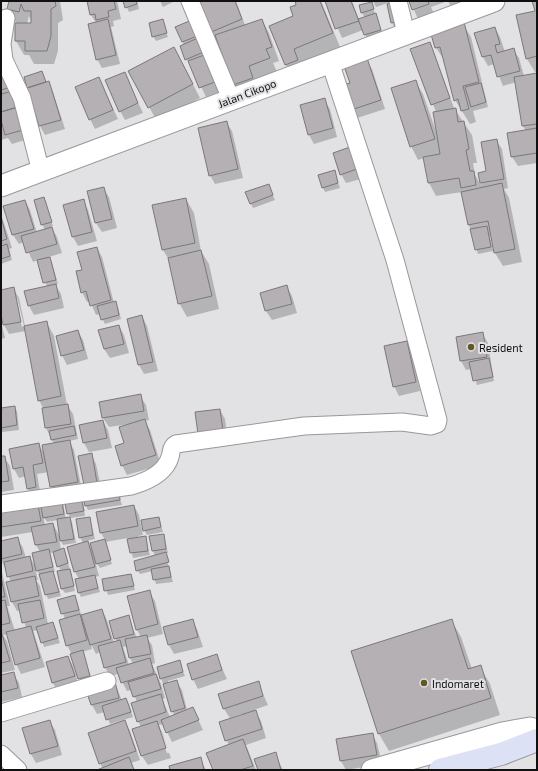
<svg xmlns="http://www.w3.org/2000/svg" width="538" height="771" font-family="'Exo 2',sans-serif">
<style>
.shadow{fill:#0003;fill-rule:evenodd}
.building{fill:#b4b0b3;stroke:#7b787a}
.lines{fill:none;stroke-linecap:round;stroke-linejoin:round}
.minor-casing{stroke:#99979b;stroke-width:19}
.tertiary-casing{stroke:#99979b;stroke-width:23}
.secondary-casing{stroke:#99979b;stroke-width:24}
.minor{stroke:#fff;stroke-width:17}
.tertiary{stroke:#fff;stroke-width:21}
.secondary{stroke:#dde1f6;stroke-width:22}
.poi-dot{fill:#615925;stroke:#e2e1e4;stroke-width:1.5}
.labels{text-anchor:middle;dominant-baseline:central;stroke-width:4;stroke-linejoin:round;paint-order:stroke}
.street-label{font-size:11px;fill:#101011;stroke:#e2e1e4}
.poi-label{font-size:11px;fill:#101011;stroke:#e2e1e4;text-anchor:start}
</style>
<rect width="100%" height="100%" fill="#e2e1e4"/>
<path class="shadow" d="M10,1H60L63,20L58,23V51L54,64H34L29,55H24L16,41L17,24L8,9ZM29,16L32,23V24H27Z
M88,1H117L121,19L113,21L114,26L111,27L120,64L102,68L97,59L96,23L91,15Z
M124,1H137L139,9L129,12Z
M160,1H175L163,7Z
M202,1H236L245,25L262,20L269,33L279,61L273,63L277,72L241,99L234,85L218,40L215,41Z
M296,1H321L340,47L300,63L294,78L286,65L270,26L294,16L298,5Z
M326,1H352L359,20L365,18L362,13L371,3L383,34L367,39L363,30L342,38Z
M373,1H392L400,26L394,27L392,23L388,3L376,7Z
M410,1H445V2L431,7L434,14L418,19Z
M448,1H471L452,8Z
M533,1H537V72H535L527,59L536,11Z
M193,20L219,92L206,97L190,63L186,59L181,46L184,45L176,27Z
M162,21L168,37L156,41L153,36Z
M463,24L471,37L488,107L473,111L476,122L470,124L455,100L445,61L436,48L432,32Z
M495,28L500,37L505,52L513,49L519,58L524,76L537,74V163L518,166L512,157L526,131L523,126L516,82L503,86L494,64L488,66L483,57Z
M429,43L434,53L454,108L472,135L477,163H473L475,175L481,185L479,173L487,172L496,140L502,149L508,188L504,189L509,198L522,262L503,266L495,253L492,235L490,236L493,251L478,254L469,225L462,192L436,196L429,183L424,158L418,160L411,146L415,81L423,94L438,137L436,112L412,50Z
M366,60L372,69L385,109L357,118L344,86L351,83Z
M181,61L200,98L157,121L149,107Z
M42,72L46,83L48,82L53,92L65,129L45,135L40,126Z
M124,73L143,113L125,120L120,111Z
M99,78L118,119L95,129L90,119Z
M1,79L9,87L28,139L12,144L8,138L1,140Z
M324,100L330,109L337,137L314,144L309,135Z
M226,122L232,131L243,178L215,184L210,175Z
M350,148L361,179L346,183L341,174Z
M334,171L340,188L325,192L323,188Z
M268,185L275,200L253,208L251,204Z
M103,188L109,197L117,228L102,232L96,223L88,192Z
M43,198L53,226L51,227L57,237L62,253L49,257L52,263L58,284L55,285L61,294L64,308L34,315L29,306L47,287L38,260L33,262L24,242L19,244L13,235L5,207L25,201L30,210L37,233L45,230L42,224Z
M186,199L194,213L201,251L209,264L219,309L187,317L179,303L169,260L163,250Z
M83,201L88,210L97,241L78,246L73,237Z
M1,214L12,248L9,249L12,260L1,264Z
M97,248L102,257L114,303L118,307L121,319L105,324L100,314L96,315L90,301L87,302L82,292Z
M287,287L292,296L297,313L272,320L266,311L262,293Z
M13,288L19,298L25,326L47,323L54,336L67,405L73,414L78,439L69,441L74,450L82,491L57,496L51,486L49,472L37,474L41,497L33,498L28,489L26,476L19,478L14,469L39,445L45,455L54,444L46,428L43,408L39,400L26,331L9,334L4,325L1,310V291ZM15,297H17L24,326L22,327Z
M142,316L147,326L158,371L144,374L139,365L128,319Z
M1,321L5,338L1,339Z
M119,326L124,335L129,353L110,358L104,349Z
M78,331L83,340L88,359L67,365L62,355Z
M482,333L488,343L494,381L477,385L472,369L466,370L461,361Z
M407,342L412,351L420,391L399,396L394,386Z
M140,396L146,405L149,420L145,421L150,430L161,465L127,475L122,465L129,424L109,427L103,418L100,403Z
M14,407L17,411L19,430L2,432L1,409Z
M220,410L225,419L228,440L204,443Z
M103,421L108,430L112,448L89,452L84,443Z
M1,451L2,457H4L10,466L14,490L1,492Z
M91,454L96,464L102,492L79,456Z
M118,492L122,505L88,510L86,506L84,497Z
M65,499L83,501L85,516L70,518L72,522L76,543L63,545L59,537L61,550H63L66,554L75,591L65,593L62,589L59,572H61L54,552L50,553L55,572H53L61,596L48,599L40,575L35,568L38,580H36L40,586L48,624L53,623L60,643L44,647L38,630L33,631L45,667L21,674L16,664L8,634L3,635L7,641L15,670L1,673V568L10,606H7L15,631L26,628L21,610L17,611L12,602L8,583L11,582L1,559V542L18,539L23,548L26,558L30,557L36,568L40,552L36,545L33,532L1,537V508L37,501L43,512L63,503L66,519L70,518ZM43,516L47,522L58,520L60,537L53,524L45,525Z
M134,506L139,515L143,535L138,536L139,538L145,537L150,555L133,558L128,538L105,542L112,564L100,568L95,561L99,576L95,577L100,592L81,597L79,593V579L75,572L68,547L83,543L80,537L89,518L95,539L87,541L93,552L105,540L101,533L97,513Z
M159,518L163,532L147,535L144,530Z
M164,535L168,553H165L173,582L156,584L152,571L140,574L137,570L155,556L153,551L150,537Z
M131,575L135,590L108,595L103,580Z
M149,592L155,601L163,634L147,638L152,645L155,663L152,664L161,684L165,698L162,699L170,717L174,715L161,678L179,662L185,676L168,681V683L176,681L182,690L187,710L193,708L203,730L172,742L163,724L159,725L171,758L148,765L142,756L133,730L141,727L138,721L137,702L132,690L127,691L118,674L110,676L105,667L100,652L96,654L91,644L92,649L82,652L92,680L82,683L72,655L67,645L65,619L58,600L75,596L81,614L79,615L84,624L102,610L107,620L114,643L117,642L110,621L128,617L137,638L141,637L137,630ZM128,646L130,658L133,664L129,665L123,647ZM159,731H162L169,753H167Z
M192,620L197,629L203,647L174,654L169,645L164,628Z
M451,620L461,637L472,669L480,667L490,684L500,715L389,751L379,734Z
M216,655L227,679L198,689L193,679Z
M68,657L73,666L79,686L58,692L53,683L47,663Z
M13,673L19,683L22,697L1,702V676Z
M115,683L122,701L126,699L129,704L133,717L110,724L105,712L97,714L92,705L88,690Z
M258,683L268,705L254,710L261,721L266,738L246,745L256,770H214L229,746L220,723L241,716V714L230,718L224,709Z
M49,721L55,730L62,755L36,763L31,754Z
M125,722L130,731L140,760L131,763L135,770H99L103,769L100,763Z
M372,734L377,743L382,764L346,770L341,761L337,740Z
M275,754L283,770H259Z
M200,758L206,770H171Z"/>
<path class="building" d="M9,1H55L56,6L51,9V36L47,51H25V41H15V23H31V11H24L21,4L19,12L7,9Z
M87,1H114L116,9L108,11L109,17L96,20L95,14L90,15Z
M123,1H136L137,4L125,8Z
M200,1H235L242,19L209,33L196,2Z
M295,1H320L333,33L294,49L298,60L285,65L269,26L293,16L290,7L296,5Z
M325,1H351L359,21L335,29Z
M409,1H428L429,4L412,10Z
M532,1H537V56L526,59L516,15L535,11Z
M372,2L374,9L361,13L359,5Z
M394,2L399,21L391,23L387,4Z
M376,13L381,30L364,35L358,19Z
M108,19L116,55L96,60L88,24Z
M163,19L167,33L152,37L149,23Z
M194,19L200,35L182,42L175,27Z
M262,19L272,47L266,49L270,58L249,66L253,78L233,85L215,35Z
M464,22L479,82L463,86L469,109L461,111L458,99L454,101L440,47L435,48L430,31Z
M495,27L500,44L495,45L497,53L514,48L520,71L497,77L491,55L482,57L474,33Z
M200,37L206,51L185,60L180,46Z
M430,42L450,98L431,105L410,49Z
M174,47L193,84L148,108L128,71Z
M204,55L215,82L199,88L188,61Z
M367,58L381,100L351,110L343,85L350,83L344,66Z
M42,71L46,82L27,88L24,77Z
M125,72L138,103L119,112L105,80Z
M537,73V124L522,126L514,77Z
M4,77L8,88L1,90V78Z
M99,77L113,110L89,120L75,87Z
M416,80L435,139L410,147L391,88Z
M49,81L61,120L39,126L27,88Z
M481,83L486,102L471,107L465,87Z
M17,90L22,106L1,112V94Z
M325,98L333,128L308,135L300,105Z
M17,107L23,130L5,135L1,120V112Z
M456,108L458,122L464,121L469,149L466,150L470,171H474L476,185L461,188L459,178L428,183L423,157L440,154L433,112Z
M227,121L238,169L209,176L198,128Z
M537,128V153L511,157L507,133Z
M497,139L504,179L480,183L478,173L486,171L481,142Z
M350,147L357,169L340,175L333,153Z
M335,170L338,183L322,188L318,175Z
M502,183L515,249L494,253L488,221L468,225L461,192Z
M269,184L273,195L250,204L245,192Z
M104,187L112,219L95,223L87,191Z
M44,197L52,222L41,225L34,200Z
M186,198L195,243L162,250L152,205Z
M84,199L92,232L72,237L63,205Z
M25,200L34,229L12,235L3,206Z
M1,217L7,239L1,241Z
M487,226L491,247L475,250L470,229Z
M52,227L57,244L26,253L21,236Z
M7,244L10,256L1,259V246Z
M97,247L111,300L90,306L86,291L81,293L76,271L82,270L77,252Z
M201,250L212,296L178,304L168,258Z
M50,257L56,280L43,283L37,260Z
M56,284L59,298L28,306L24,291Z
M287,285L292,304L265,311L260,293Z
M14,287L21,322L3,325L1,315V290Z
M116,301L119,315L101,320L97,306Z
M142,315L153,362L138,365L127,319Z
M47,321L61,396L38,401L24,326Z
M119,325L124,344L104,349L98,330Z
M78,330L84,350L61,356L56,336Z
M483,332L487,357L460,361L456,337Z
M407,341L416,382L393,387L384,346Z
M489,358L493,377L473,381L469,362Z
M141,394L144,411L102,418L99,402Z
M68,404L71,424L45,428L42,408Z
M15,406L17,425L1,428V408Z
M220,409L223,431L198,434L195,412Z
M145,419L156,455L121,466L115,446L124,443L119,427Z
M103,420L107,438L83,443L79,425Z
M74,426L76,435L51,440L49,431Z
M70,440L78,482L50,487L42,445Z
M39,443L43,463L33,465L36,487L27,489L23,467L13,469L9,449Z
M92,453L97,483L84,485L78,456Z
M1,456H5L9,481L1,482Z
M119,491L120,500L85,506L83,496Z
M81,496L84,511L67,514L64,498Z
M61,497L64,514L43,518L40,501Z
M37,500L41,521L1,527V507Z
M134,505L138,526L100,533L96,512Z
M70,517L74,539L60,541L57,519Z
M90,517L93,535L79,538L76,519Z
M159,517L161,527L143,531L141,520Z
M53,523L57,542L35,545L31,527Z
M164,534L166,549L152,551L149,536Z
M146,536L148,551L130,553L127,539Z
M18,537L22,554L1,559V541Z
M105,539L111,560L96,564L90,543Z
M88,541L95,567L74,572L67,547Z
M64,548L68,563L57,567L53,552Z
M49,549L53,567L36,571L32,553Z
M166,552L169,562L136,571L134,561Z
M30,556L33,571L7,577L4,562Z
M169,566L171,577L153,580L151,569Z
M70,569L74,586L61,589L57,571Z
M53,571L59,592L45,595L39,574Z
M131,574L134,586L104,591L102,579Z
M95,575L98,588L78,593L75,579Z
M35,576L39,596L11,602L6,582Z
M1,577L5,597H1Z
M150,590L158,624L136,630L127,596Z
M75,595L79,610L61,614L57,600Z
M5,600L10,623L1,625V601Z
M40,600L44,618L22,623L18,604Z
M102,609L111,639L90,645L81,615Z
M80,614L87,640L66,646L59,620Z
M129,615L134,634L114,639L109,621Z
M193,619L198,637L168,645L163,627Z
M452,619L468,669L481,665L491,698L378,734L351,651Z
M53,622L58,638L41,643L36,627Z
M31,626L40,658L15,665L6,632Z
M1,631L10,661L1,663Z
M147,635L151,654L129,658L125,639Z
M120,640L126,662L104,668L98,646Z
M83,650L90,676L78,679L70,654Z
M217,654L222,670L192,680L187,664Z
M68,656L75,676L52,683L46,662Z
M150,658L154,673L121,683L116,668Z
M180,660L183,672L160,679L157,667Z
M14,672L18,688L1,692V675Z
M156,674L161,689L133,697L128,682Z
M177,680L185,708L171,712L163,684Z
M259,681L263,696L223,709L218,694Z
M115,682L119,698L91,705L86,690Z
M161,694L166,712L137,722L131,703Z
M126,698L131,712L106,720L102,706Z
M193,707L199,720L166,733L161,720Z
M256,710L262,729L225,741L219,722Z
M50,720L58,746L30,754L22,728Z
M125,720L136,751L99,764L88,733Z
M157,721L166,748L141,756L132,729Z
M373,733L377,755L340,761L336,739Z
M243,739L253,766L240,770H213L206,753Z
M276,752L281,770H258L254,759Z
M129,757L134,770H97Z
M201,757L204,770H170L169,766Z"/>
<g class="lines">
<defs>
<path id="minor" d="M190,1L231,99
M398,1L406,33
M6,18L2,44L4,60L22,98L41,172
M1,504L131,486C145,482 165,474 170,457C172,452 170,447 176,444L304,426L402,422L431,426L437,424L438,420L395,260L330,62
M1,713L107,681
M1,754L18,770"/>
<path id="tertiary" d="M1,186L494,1
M372,770L502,733L530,728L537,730"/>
<path id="secondary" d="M440,770L501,754L537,740"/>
</defs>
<use href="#minor" class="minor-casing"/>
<use href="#tertiary" class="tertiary-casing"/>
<use href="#secondary" class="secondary-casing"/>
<use href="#minor" class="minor"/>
<use href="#tertiary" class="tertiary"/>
<use href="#secondary" class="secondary"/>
</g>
<g class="poi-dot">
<circle cx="471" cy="347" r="4"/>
<circle cx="424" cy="683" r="4"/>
</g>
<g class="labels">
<g class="street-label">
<text transform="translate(247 93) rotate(-21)">Jalan Cikopo</text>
</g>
<g class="poi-label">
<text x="479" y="347">Resident</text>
<text x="432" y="683">Indomaret</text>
</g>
</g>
<rect width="538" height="771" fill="none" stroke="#101011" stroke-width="4"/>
</svg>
